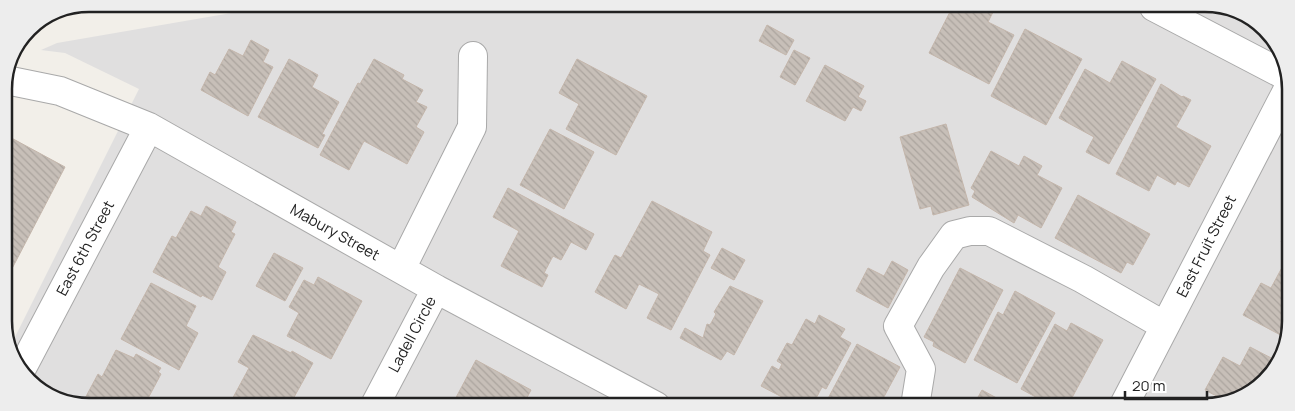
<svg xmlns="http://www.w3.org/2000/svg" width="1295" height="411" font-family="Manrope,sans-serif">
<style>
.residential{fill:#e0dfdf}
.building{fill:url(#building-back-hatch);stroke:#c4b6ab}
.lines{fill:none;stroke-linecap:round;stroke-linejoin:round}
.minor-casing{stroke:#a9a9a9;stroke-width:30}
.minor{stroke:#fff;stroke-width:28}
.labels{text-anchor:middle;dominant-baseline:central;stroke-width:5;stroke-linejoin:round;paint-order:stroke}
.street-label{font-size:15px;fill:#222;stroke:#fff}
.rim{fill:none;stroke:#222;stroke-width:2.5}
</style>
<defs>
<pattern id="building-back-hatch" width="6" height="6" patternUnits="userSpaceOnUse" patternTransform="scale(1.25)"><rect width="6" height="6" fill="#c7bfb8"/><path d="M-1 5l2 2M0 0l6 6M5-1l2 2" fill="none" stroke="#aba49e"/></pattern>
</defs>
<rect width="100%" height="100%" fill="#f2efe9"/>
<path class="residential" d="M284,4L1228,7L1270,33L1290,73L1288,344L1258,389L1211,407L67,404L25,378L10,347L139,89L65,53L41,50L57,43Z"/>
<path class="building" d="M953,6H996L988,22L1014,35L989,84L929,53Z
M767,25L794,40L786,55L759,41Z
M1025,29L1082,59L1046,125L991,96Z
M251,40L269,50L263,62L273,67L248,116L201,90L210,72L215,75L229,49L243,56Z
M794,50L810,58L795,85L780,77Z
M289,59L318,75L312,87L339,102L322,134L325,135L318,148L258,117Z
M374,59L404,75L402,79L423,90L416,102L427,107L416,127L424,132L407,164L364,141L349,170L320,155L358,83L360,84Z
M577,59L647,96L616,155L566,129L579,104L559,93Z
M1122,61L1156,79L1109,164L1086,152L1094,137L1059,118L1085,69L1110,83Z
M825,65L864,86L858,97L866,101L861,111L853,107L845,121L806,101Z
M1161,84L1182,97L1183,96L1191,100L1176,127L1211,146L1189,187L1177,181L1175,185L1157,175L1149,191L1116,174Z
M946,124L969,205L933,215L931,206L920,209L900,137Z
M550,129L594,152L564,209L520,185Z
M4,134L65,167L5,282Z
M991,151L1019,166L1024,156L1042,166L1037,175L1062,188L1041,228L1018,215L1014,223L972,197L975,191L971,188Z
M508,188L594,234L586,250L571,242L561,260L553,256L544,273L548,275L542,287L501,266L519,231L493,217Z
M1078,195L1150,234L1133,265L1127,262L1121,273L1055,238Z
M652,201L712,232L703,251L710,255L671,330L647,318L659,294L639,284L626,309L595,292L615,255L621,258Z
M206,206L236,222L231,232L235,234L218,267L226,272L212,300L202,295L201,297L153,272L172,236L176,238L191,211L201,216Z
M1289,228V246L1281,242Z
M722,248L745,260L734,280L711,268Z
M274,253L303,268L285,301L256,286Z
M1286,260L1289,262L1288,339L1243,315L1261,283L1271,288Z
M892,261L908,270L888,308L856,291L868,268L884,276Z
M960,268L1003,290L965,363L933,346L934,342L924,337Z
M318,277L362,301L331,359L287,336L299,313L289,307L304,280L314,285Z
M151,283L196,306L186,326L198,333L179,370L121,339Z
M730,286L763,301L734,355L727,351L721,360L680,338L685,328L703,338L707,324L710,325L716,314L714,312Z
M1015,291L1055,313L1017,383L974,360L998,312L1003,315Z
M819,315L845,329L840,337L851,343L826,389L822,387L812,406H799L761,386L772,366L779,370L782,364L777,361L787,343L792,345L806,319L815,324Z
M1071,323L1103,340L1067,407H1054L1021,389L1055,324L1067,331Z
M253,335L291,353L292,351L313,363L293,399L291,398L288,405H229L249,368L238,362Z
M857,344L900,367L879,406H824Z
M1250,347L1277,361L1258,389L1226,401L1205,390L1223,357L1240,366Z
M116,350L134,358L136,354L161,368L158,372L161,374L145,404H82L98,374L102,377Z
M476,360L531,390L523,405H452Z
M982,390L1013,407L973,406Z
M1200,401L1211,407H1197Z"/>
<g class="lines">
<defs>
<path id="minor" d="M1154,7L1290,78
M6,80L60,91L149,127L436,289L656,406
M401,269L472,127L473,56
M21,370L149,127
M375,405L436,289
M915,406L921,369L898,326L931,267L954,235L970,231H989L1083,279L1165,326
M1123,407L1290,85"/>
</defs>
<use href="#minor" class="minor-casing"/>
<use href="#minor" class="minor"/>
</g>
<g class="labels">
<g class="street-label">
<text transform="translate(335 232) rotate(29)">Mabury Street</text>
<text transform="translate(1206 246) rotate(-63)">East Fruit Street</text>
<text transform="translate(85 248) rotate(-62)">East 6th Street</text>
<text transform="translate(412 334) rotate(-62)">Ladell Circle</text>
</g>
</g>
<path d="M0 0H1295V411H0ZM89 12H1205A77 77 0 0 1 1282 89V321A77 77 0 0 1 1205 398H89A77 77 0 0 1 12 321V89A77 77 0 0 1 89 12Z" fill="#ededed" fill-rule="evenodd"/>
<path class="rim" d="M89 12H1205A77 77 0 0 1 1282 89V321A77 77 0 0 1 1205 398H89A77 77 0 0 1 12 321V89A77 77 0 0 1 89 12Z"/>
<path d="M1125 391v8h82v-8" fill="none" stroke="#222222" stroke-width="2.5"/>
<text x="1132" y="391" font-size="15" fill="#222222" stroke="#ffffff" stroke-width="4" paint-order="stroke">20 m</text>
</svg>
